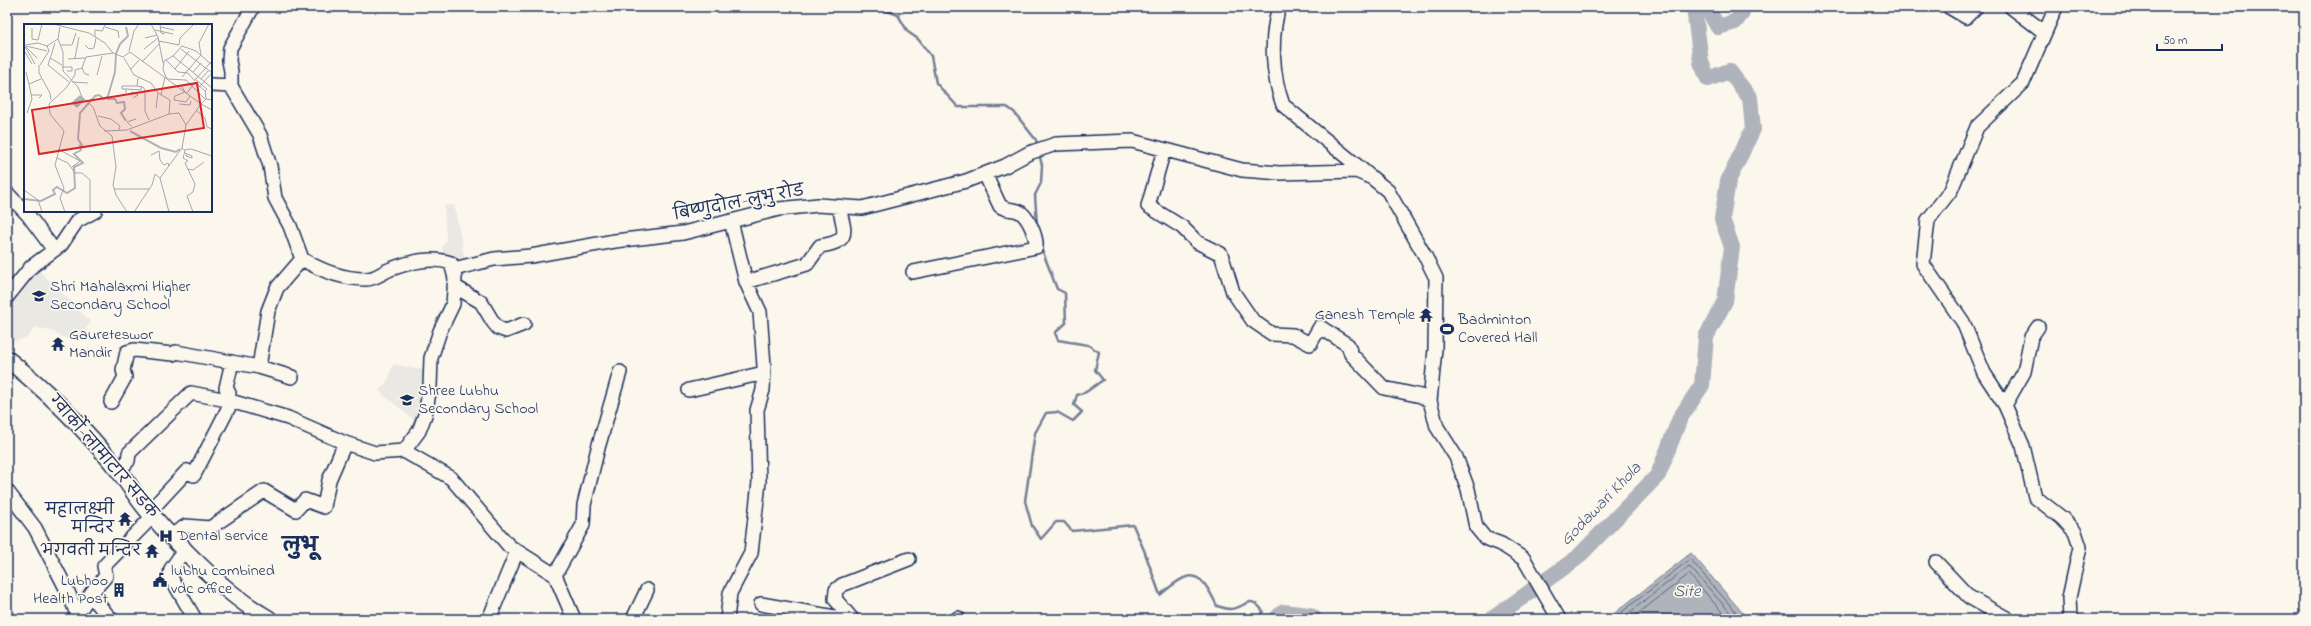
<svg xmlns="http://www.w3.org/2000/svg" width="2311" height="626" font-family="'Indie Flower','Playpen Sans Deva',sans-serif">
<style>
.built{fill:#eae8e2}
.water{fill:#afb3bb;stroke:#747e96}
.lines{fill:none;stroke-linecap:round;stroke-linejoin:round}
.shore{stroke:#566483;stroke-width:1}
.stream{stroke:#747e96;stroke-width:2.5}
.river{stroke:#afb3bb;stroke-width:16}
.minor-casing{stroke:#1b2f5e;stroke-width:16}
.major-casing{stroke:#1b2f5e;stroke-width:19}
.minor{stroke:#fbf7ec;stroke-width:13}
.major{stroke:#fbf7ec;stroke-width:16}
.labels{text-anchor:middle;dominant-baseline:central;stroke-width:3.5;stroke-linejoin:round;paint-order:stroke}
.street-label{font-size:16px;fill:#1b2f5e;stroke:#fbf7ec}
.poi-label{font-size:16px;fill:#1b2f5e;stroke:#fbf7ec;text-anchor:start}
.water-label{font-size:17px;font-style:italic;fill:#47577a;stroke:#fbf7ec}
.district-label{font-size:20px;font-weight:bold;fill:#1b2f5e;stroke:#fbf7ec}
.inset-river{fill:none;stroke:#afb3bb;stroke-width:2}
.inset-road{fill:none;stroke:#a1a7b3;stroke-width:1}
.view{fill:#d62828;fill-opacity:0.15;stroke:#d62828;stroke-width:2}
.inset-edge{fill:none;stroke:#1b2f5e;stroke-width:2}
</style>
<rect width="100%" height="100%" fill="#fbf7ec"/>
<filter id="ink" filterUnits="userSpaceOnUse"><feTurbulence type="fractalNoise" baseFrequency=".025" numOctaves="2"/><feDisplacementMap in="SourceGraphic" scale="8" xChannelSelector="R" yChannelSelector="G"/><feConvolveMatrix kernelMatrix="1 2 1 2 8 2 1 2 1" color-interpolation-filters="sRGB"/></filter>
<g filter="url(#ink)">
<path class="built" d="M454,205L465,259L444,261L442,248L446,240L444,206Z
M34,266L91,322L77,339L72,341L51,331L35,327L28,337L13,342L7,339V307Z
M393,364L423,370L426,385L420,415L415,421L379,391L388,380Z"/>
<path class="water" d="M1691,553L1748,619H1607Z"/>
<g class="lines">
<path class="shore" d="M1613,619L1690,559L1742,619
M1621,619L1689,566L1736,619
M1631,619L1689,574L1728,619"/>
<path class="stream" d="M877,7L898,15L908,32L918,39L931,56L936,83L958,107H1007L1014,112L1036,140L1038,147
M1037,225L1035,195L1041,183L1042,165L1039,154
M1041,247L1057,289L1065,293L1066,323L1055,333L1058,340L1088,345L1099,352L1095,370L1103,380L1086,392L1077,395L1074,405L1082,412L1073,421L1057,412L1046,413L1035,433L1025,501L1032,526L1041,539L1056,522H1064L1072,531L1133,525L1144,550L1160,595C1191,569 1199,568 1217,606C1221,607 1226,609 1230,609C1246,609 1248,592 1263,611L1259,619"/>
<path class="river" d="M1704,7L1707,8L1718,27L1735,22L1742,13V7
M1276,619L1283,612L1309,615L1315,619
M1492,619L1577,558L1658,475L1680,418L1702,385L1706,337L1725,301L1732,247L1722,219L1728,181L1753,129L1750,98L1729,71L1708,79L1701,62L1694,7"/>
<defs>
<path id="minor" d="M253,7L230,48L229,61L231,71V86L260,135L270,166L275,198L290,226L302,259C320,270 343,279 366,279C376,279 382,272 391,269C410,262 432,256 451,263L455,278L453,304L440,331L431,358L430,387L425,415L419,431L404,451L451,478L509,546L555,575L574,619
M1279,7C1270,37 1272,75 1283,105L1388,191L1425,256L1436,278L1435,349L1430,401L1437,427L1456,457L1468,489L1476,527L1485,538L1501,544L1524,559L1559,619
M1949,7L1966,17L1976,7
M2011,7L2044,32
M2056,7L2023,83L1977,127L1951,190L1928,220L1923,264L1963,322L1984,373L2005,405L2023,446L2035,497L2062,518L2075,532L2080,547L2069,598L2070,619
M211,85L231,86
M1164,150L1148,206L1182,227L1197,242L1221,254L1233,292L1253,321L1272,334L1293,335L1310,344L1320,327L1348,345L1351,354L1384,388L1421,396L1430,401
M7,193L28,215L54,250
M454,269L494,259L531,256L615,241L683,233L779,209L818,205L862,208L966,181L1005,166L1029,153L1056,144L1132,141L1242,170L1279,173L1356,171L1370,177
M913,272L1036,247C1037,237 1028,215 1018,211C1011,209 1006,210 1000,206L985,174
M746,282L807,264L820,246C851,241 845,233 839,207
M454,286L481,302L493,322L498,328L506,331L524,324
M7,297L31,267L61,245L77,221L95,211
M259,367L268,311L277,288L302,259
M689,390L764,373
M227,400L229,393L226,388L232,362
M111,402L125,377L123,370L127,352L134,350L173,354L176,352L259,367L292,377
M2005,405L2024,372L2031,337L2038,327
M119,471L128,461L129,453L191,393L227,400L288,418L345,443L375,453L404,451
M7,491L35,528L68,592L79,619
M149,512L187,471L194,475L232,401
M1936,562L1969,597L2008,619
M555,575L583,525L584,505L598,448L620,372
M90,595L111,619
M761,604L846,619
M7,615L8,619
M74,619L92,592L106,576L104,566L153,516
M195,619L170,576L171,569L185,549L180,541L178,531L186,526L210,528L264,491L296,510L305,500L324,507L329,480L345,443
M489,619L517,551
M633,619L647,590
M727,619L730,593L751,553L759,482L757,410L763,390L764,366L760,312L746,282L731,221
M852,619L835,599L836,590L842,585L909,559
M957,619L958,618"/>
<path id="major" d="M7,359C49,392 85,429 119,471C129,484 138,500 149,512C180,548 228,596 269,619"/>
</defs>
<use href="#minor" class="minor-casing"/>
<use href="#major" class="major-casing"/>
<use href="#minor" class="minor"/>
<use href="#major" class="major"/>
</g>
</g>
<defs>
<symbol id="school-bare" viewBox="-9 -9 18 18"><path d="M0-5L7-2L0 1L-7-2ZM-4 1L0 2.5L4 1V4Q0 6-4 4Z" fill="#1b2f5e" stroke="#fbf7ec" stroke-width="2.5" paint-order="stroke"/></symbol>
<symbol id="temple-bare" viewBox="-9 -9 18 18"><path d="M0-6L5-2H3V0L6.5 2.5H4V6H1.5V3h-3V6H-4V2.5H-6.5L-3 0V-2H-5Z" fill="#1b2f5e" stroke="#fbf7ec" stroke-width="2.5" paint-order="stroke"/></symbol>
<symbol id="stadium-bare" viewBox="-9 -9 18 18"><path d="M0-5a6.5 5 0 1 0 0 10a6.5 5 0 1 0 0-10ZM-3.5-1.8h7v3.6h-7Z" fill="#1b2f5e" stroke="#fbf7ec" stroke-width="2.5" paint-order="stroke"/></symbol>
<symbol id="hospital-bare" viewBox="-9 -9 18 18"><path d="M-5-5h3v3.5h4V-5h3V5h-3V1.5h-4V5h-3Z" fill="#1b2f5e" stroke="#fbf7ec" stroke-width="2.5" paint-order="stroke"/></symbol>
<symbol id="civic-bare" viewBox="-9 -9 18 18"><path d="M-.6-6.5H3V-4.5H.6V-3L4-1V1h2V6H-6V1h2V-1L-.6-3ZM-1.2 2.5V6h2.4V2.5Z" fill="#1b2f5e" stroke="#fbf7ec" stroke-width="2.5" paint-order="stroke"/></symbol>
<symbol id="building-bare" viewBox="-9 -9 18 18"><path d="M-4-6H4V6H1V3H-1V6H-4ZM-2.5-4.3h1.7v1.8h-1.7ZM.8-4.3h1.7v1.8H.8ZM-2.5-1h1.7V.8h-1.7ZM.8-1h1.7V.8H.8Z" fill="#1b2f5e" stroke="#fbf7ec" stroke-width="2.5" paint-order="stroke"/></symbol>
</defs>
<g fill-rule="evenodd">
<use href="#school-bare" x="29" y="286" width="20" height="20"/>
<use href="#temple-bare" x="1416" y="305" width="20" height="20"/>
<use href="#stadium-bare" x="1437" y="319" width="20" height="20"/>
<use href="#temple-bare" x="48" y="334" width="20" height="20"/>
<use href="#school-bare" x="397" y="390" width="20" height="20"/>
<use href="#temple-bare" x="115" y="509" width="20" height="20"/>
<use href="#hospital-bare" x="156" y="526" width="20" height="20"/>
<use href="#temple-bare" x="142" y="541" width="20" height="20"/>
<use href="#civic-bare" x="150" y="570" width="20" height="20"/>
<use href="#building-bare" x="109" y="580" width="20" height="20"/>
</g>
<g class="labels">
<g class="street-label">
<text transform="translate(739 203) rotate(-11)">बिष्णुदोल-लुभु रोड</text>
<text transform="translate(103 457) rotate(49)">ग्वार्को-लामाटार सडक</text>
</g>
<g class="poi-label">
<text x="50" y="287">Shri Mahalaxmi Higher<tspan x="50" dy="18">Secondary School</tspan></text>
<text x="1415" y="315" text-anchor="end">Ganesh Temple</text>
<text x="1458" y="320">Badminton<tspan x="1458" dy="18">Covered Hall</tspan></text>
<text x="69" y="335">Gaureteswor<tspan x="69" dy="18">Mandir</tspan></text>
<text x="418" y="391">Shree Lubhu<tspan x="418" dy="18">Secondary School</tspan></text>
<text x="114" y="510" text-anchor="end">महालक्ष्मी<tspan x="114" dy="18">मन्दिर</tspan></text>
<text x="177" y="536">Dental service</text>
<text x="141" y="551" text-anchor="end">भगवती मन्दिर</text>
<text x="171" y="571">lubhu combined<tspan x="171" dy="18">vdc office</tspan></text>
<text x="108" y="581" text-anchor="end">Lubhoo<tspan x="108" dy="18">Health Post</tspan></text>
</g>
<g class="water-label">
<text transform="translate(1601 504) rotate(-46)">Godawari Khola</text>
<text x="1687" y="591">Site</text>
</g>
<g class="district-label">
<text x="300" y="546">लुभू</text>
</g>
</g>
<g transform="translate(24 24)">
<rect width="188" height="188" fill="#fbf7ec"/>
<path d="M56,71L61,76L53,84L47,79Z" fill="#afb3bb"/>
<path class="inset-river" d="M84,72V75H91L93,79L100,78L101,85L97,89L102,97M106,107L137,124L152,128L156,125M0,175L17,177L31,170L29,166L33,163L43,169L51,164L50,143L59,139L50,130L57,126L56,122L59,123L54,115L56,89L71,72L75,71L80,75L84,72L91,48L92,30L96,20L104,12L102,3"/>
<path class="inset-road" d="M29,0L65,9L81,19L89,29L99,33L106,28L173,77L177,80L182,75L188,76M127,0L134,13L139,39M136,0L137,9L141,10M36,3L34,15L39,28V47L54,63L58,73L69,83L76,102L88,112L92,143L89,161L92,171L103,188M81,3L94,7L95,14M137,3L150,6M8,4V15L14,16M131,6L149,10M71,13V6L78,7L81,1M121,14L133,11M14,16L18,0M135,17L155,21M0,21L11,40M1,21L14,19L23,22M37,21H48L52,9M61,21L65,25L70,24L72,14M155,21L156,14L170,0M2,22L23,27M2,23L13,34M120,25L134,14M157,25L188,49M105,27L110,7L115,0M1,28L8,40M149,32L158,22L172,27L188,41M26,34L38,41M51,34L55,13M100,34L110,51L127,59L134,69L146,76L145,90L155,89L162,101M44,35L61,34M142,36L154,48L164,49L170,56M118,38L135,20M15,41V49L26,69L27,76M16,41L25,27L23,22L34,15M24,41L45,58M24,41L31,19M38,43H48V47H43M58,44L62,33L89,29M151,45L165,27M106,46L115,36M2,48L5,60L17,55M169,48L177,39M73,51L78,32M158,53L177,31L175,19L185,0M171,55L183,65L181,67M177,55L185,46M170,57L188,37M48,58L64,59M113,62L119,63L121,66V87L125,96M175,63L188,49M102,65L117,66V63M102,69V65H98V62H113L114,54M163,69L171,58L181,67L182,75M7,71H18L15,74M105,71L108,68L114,71L109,74M137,71L141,53M181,75L162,56L143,55L139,46L140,37L149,32L188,64M150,76L151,72L161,68L157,61M150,76L162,78L166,72M155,80L166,81L167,77M132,84L134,69M173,87L181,94L183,103L188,105M3,89L8,75L5,60M74,92L87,95L96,102L95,106M108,103L103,98L112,95M80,107L103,106L145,90M158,124L161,127L159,134L164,137L161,139L171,160L169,168L163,172L169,188M34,125L56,137L48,143M160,126L167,125L188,132M161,129L168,132V134L162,132L163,130M127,131L135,127L136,136L140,141L144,139L145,142M33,134L44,139L51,149H58L66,156V188M164,145L169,146L180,138M90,165H125M0,166L14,176L18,188M41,188L36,174L40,164L31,141L40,107L26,90L25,80L42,64L51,51V46L58,44L61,50L65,51M110,188L128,161L131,150L136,154M145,188L136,154L158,124L162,101L177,80L188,86"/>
<path class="view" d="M173,59L180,104L15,130L8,86Z"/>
<rect width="188" height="188" class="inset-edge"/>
</g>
<rect width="2311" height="626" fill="none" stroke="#fbf7ec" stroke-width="24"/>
<rect x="12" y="12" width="2287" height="602" fill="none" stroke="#1b2f5e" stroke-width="1.5" filter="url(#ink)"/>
<path d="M2157 44v6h65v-6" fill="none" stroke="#1b2f5e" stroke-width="2"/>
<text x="2163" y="44" font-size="12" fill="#1b2f5e" stroke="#fbf7ec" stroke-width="3" paint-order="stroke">50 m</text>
</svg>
